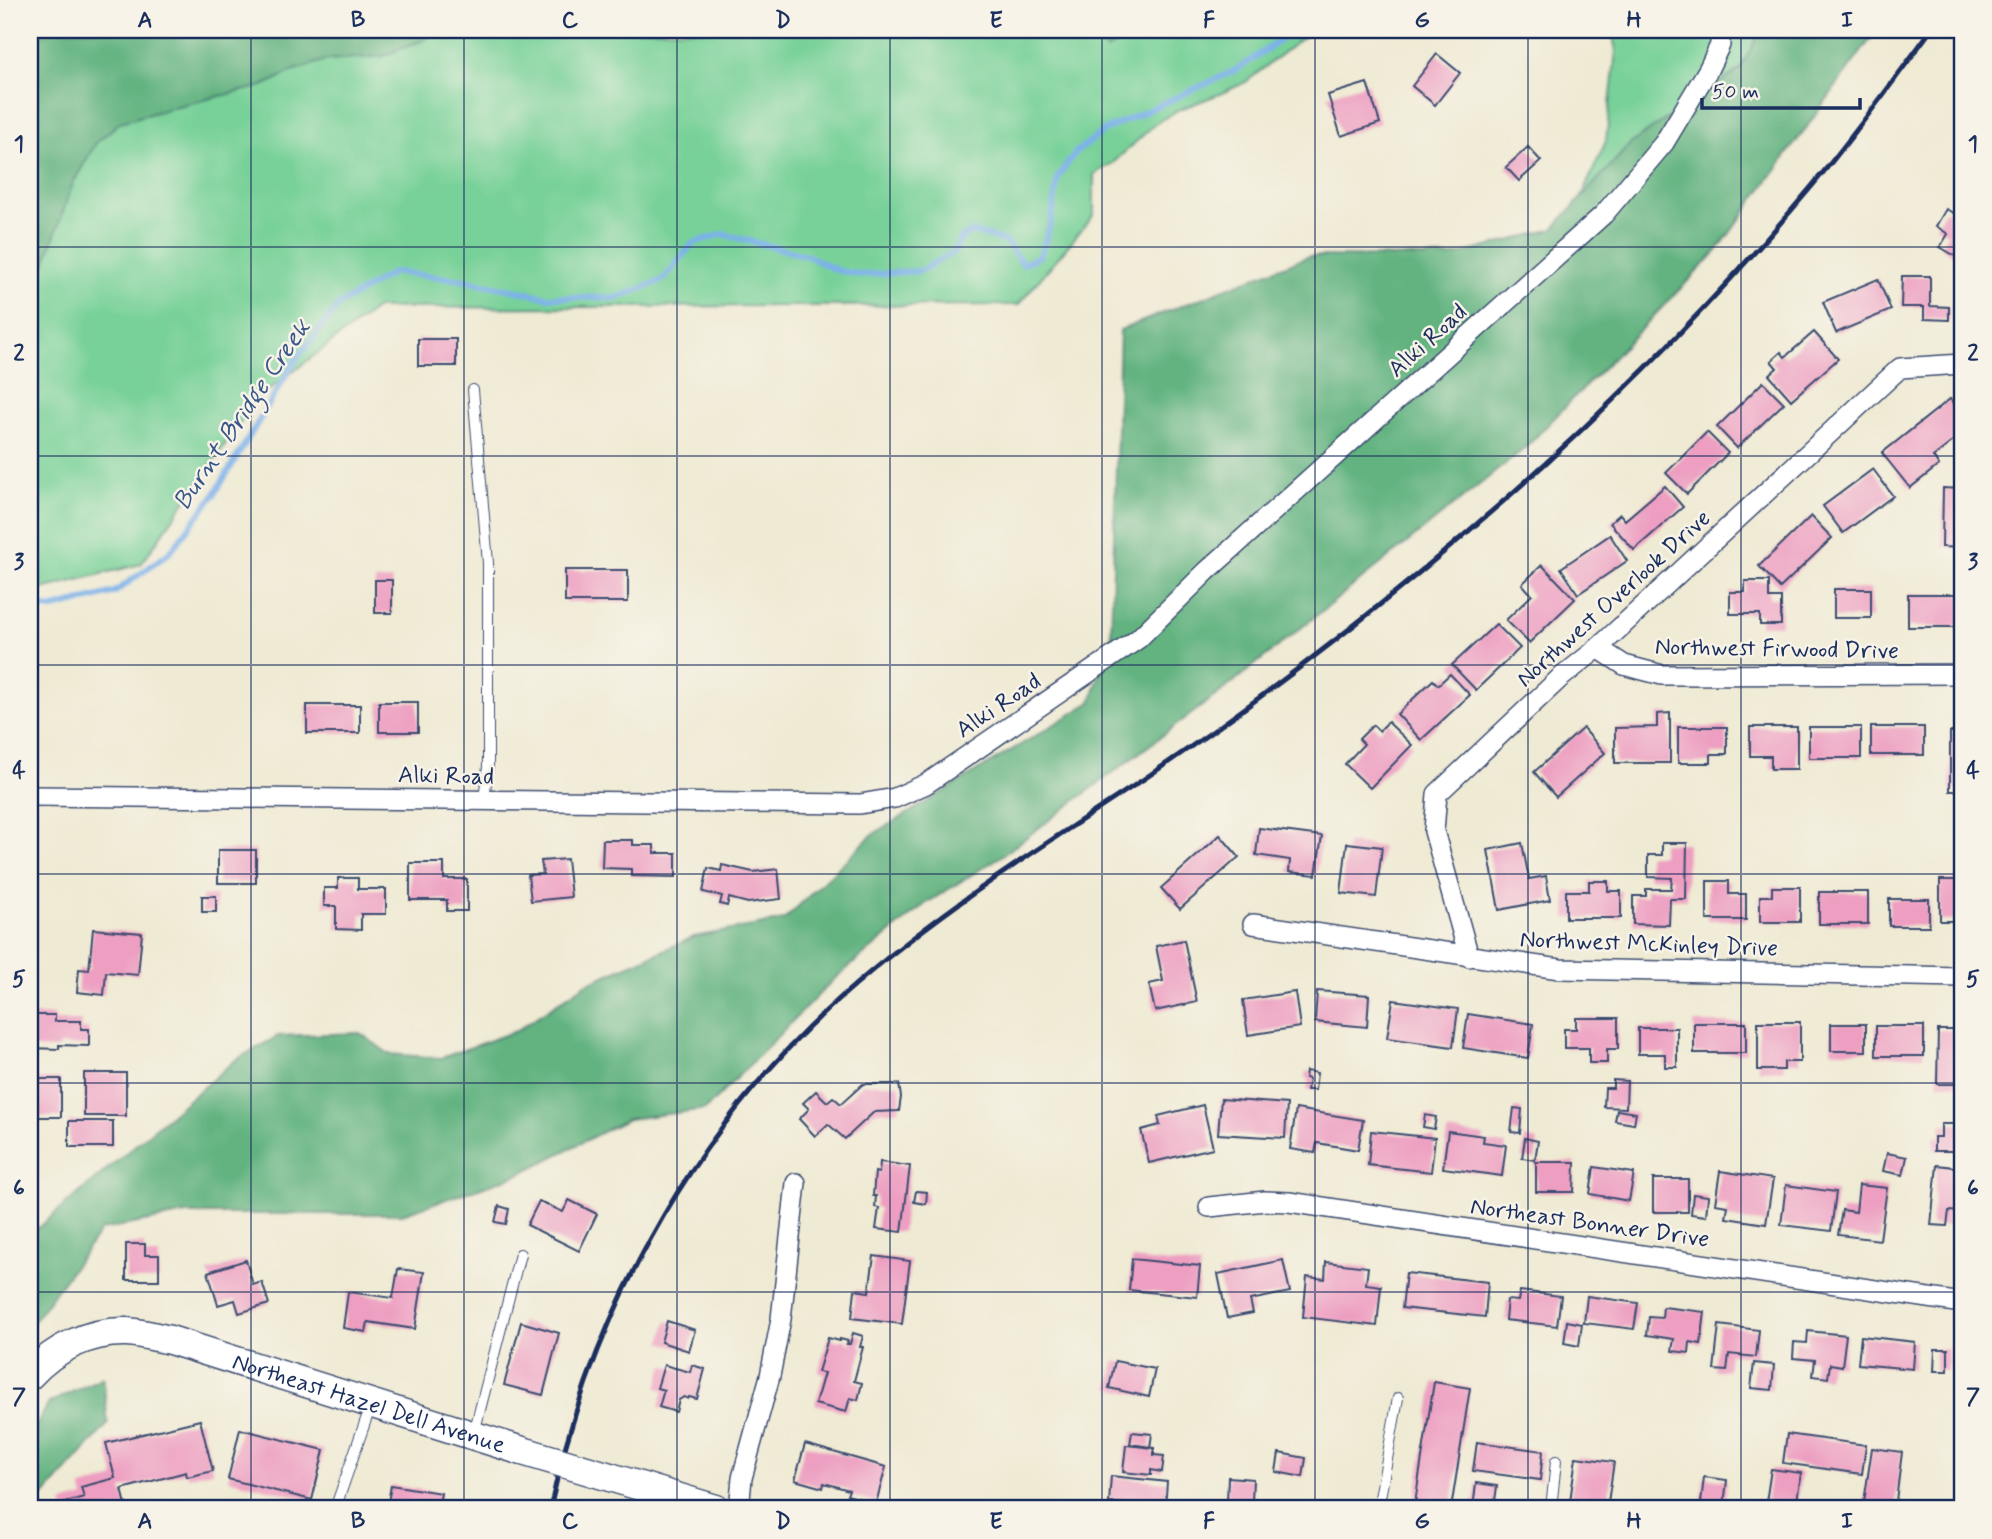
<svg xmlns="http://www.w3.org/2000/svg" width="1992" height="1539" font-family="Mynerve,sans-serif">
	<style>
		.green { fill: #78d198; stroke: #4a807b; stroke-width: 2 }
		.forest { fill: #62b380; stroke: #3e716f; stroke-width: 2 }
		.lines { fill: none; stroke-linecap: round; stroke-linejoin: round }
		.stream { stroke: #7bb1e9; stroke-width: 6 }
		.building { fill: #ed9ec1 }
		.lane-casing { stroke: #3b4b70; stroke-width: 12 }
		.street-casing { stroke: #3b4b70; stroke-width: 22 }
		.secondary-casing { stroke: #3b4b70; stroke-width: 31 }
		.lane { stroke: #fff; stroke-width: 10 }
		.street { stroke: #fff; stroke-width: 19 }
		.secondary { stroke: #fff; stroke-width: 28 }
		.rail { stroke: #1b2f5e; stroke-width: 5 }
		.secondary-bridge-casing { stroke: #3b4b70; stroke-width: 31; stroke-linecap: butt }
		.secondary-bridge { stroke: #fff; stroke-width: 28 }
		.grid { fill: none; stroke: #1b2f5e; stroke-width: 2; stroke-opacity: 0.55 }
		.labels { text-anchor: middle; stroke-width: 5; stroke-linejoin: round; paint-order: stroke }
		.street-label { font-size: 24px; fill: #1b2f5e; stroke: #f7f3e8 }
		.water-label { font-size: 26px; font-style: italic; fill: #385688; stroke: #f7f3e8 }
		.neatline { fill: none; stroke: #1b2f5e; stroke-width: 2.5 }
		.grid-label { font-size: 23px; text-anchor: middle; font-weight: bold; fill: #1b2f5e }
	</style>
	<rect width="100%" height="100%" fill="#f7f3e8"/>
	<filter id="ink" filterUnits="userSpaceOnUse"><feTurbulence type="fractalNoise" baseFrequency=".0143" numOctaves="2"/><feDisplacementMap in="SourceGraphic" scale="14" xChannelSelector="R" yChannelSelector="G"/><feConvolveMatrix kernelMatrix="1 2 1 2 8 2 1 2 1" color-interpolation-filters="sRGB"/></filter>
	<filter id="wash" filterUnits="userSpaceOnUse"><feTurbulence type="fractalNoise" baseFrequency=".00686" numOctaves="4" result="noise"/><feDisplacementMap in="SourceGraphic" scale="28" xChannelSelector="R" yChannelSelector="G"/><feGaussianBlur stdDeviation="1.57" result="paint"/><feColorMatrix in="noise" values="0 0 0 0 0 0 0 0 0 0 0 0 0 0 0 0 0 1.4 0 .05"/><feComposite in="paint" operator="in"/></filter>
	<g filter="url(#wash)">
		<rect width="100%" height="100%" fill="#efead3"/>
		<g class="green">
			<path d="M50,30H1312L1246,82L1222,93L1178,110L1156,123L1113,163L1094,174V215L1018,305L377,308L257,399L141,564L30,592V43Z"/>
			<path d="M1612,30H1877L1582,196L1606,141L1616,51Z"/>
		</g>
		<g class="forest">
			<path d="M50,30H435L426,39L383,56L327,60L295,70L263,86L182,105L120,122L96,143L73,183L30,306V43Z"/>
			<path d="M1079,30H1138L1107,50Z"/>
			<path d="M1761,30H1877L1716,252L1525,448L1226,688L1000,857L925,904L832,981L706,1109L628,1119L517,1175L402,1214H186L101,1230L30,1326V1235L234,1061L278,1036L360,1033L389,1054L441,1058L516,1031L586,984L694,937L784,920L872,835L1091,702L1111,638L1120,330L1309,256L1450,257L1553,229L1631,143L1740,69Z"/>
			<path d="M103,1377L108,1424L32,1509H30V1437L49,1403Z"/>
		</g>
		<g class="lines">
			<path class="stream" d="M30,603L50,609L115,592L169,553L214,495L295,361L339,305L394,272L464,280L547,297L617,298L663,280L693,243L723,234L808,256L836,270L862,275L920,271L954,252L962,237L973,232L1005,241L1023,264L1040,256L1051,222L1058,177L1075,153L1105,130L1236,70L1295,30"/>
		</g>
		<g id="blocks">
			<g class="building">
				<path d="M1437,54L1460,73L1435,105L1412,86Z"/>
				<path d="M1367,83L1380,123L1341,136L1328,95Z"/>
				<path d="M1528,147L1541,161L1519,181L1506,167Z"/>
				<path d="M1962,202V260L1940,247L1948,234L1936,226L1946,209L1955,214Z"/>
				<path d="M1902,276H1930V306L1949,307V320L1924,319V307H1901Z"/>
				<path d="M1878,279L1891,310L1836,333L1823,302Z"/>
				<path d="M1814,332L1838,359L1791,400L1769,375L1777,368L1771,361L1781,352L1785,357Z"/>
				<rect x="418" y="339" width="38" height="27"/>
				<path d="M1763,382L1784,403L1737,448L1717,427Z"/>
				<path d="M1962,397V434L1933,457L1939,465L1910,488L1882,453L1950,399L1954,404Z"/>
				<path d="M1707,432L1728,453L1687,494L1666,473Z"/>
				<path d="M1873,469L1893,496L1843,533L1823,506Z"/>
				<path d="M1665,486L1683,507L1634,550L1610,523L1620,514L1625,520Z"/>
				<path d="M1943,488L1962,489V548L1942,547Z"/>
				<path d="M1811,516L1832,538L1780,588L1759,566Z"/>
				<path d="M1610,535L1627,561L1578,594L1561,568Z"/>
				<path d="M1542,565L1575,599L1529,643L1506,620L1532,595L1522,584Z"/>
				<rect x="565" y="570" width="63" height="32"/>
				<rect x="375" y="580" width="17" height="33"/>
				<path d="M1745,581H1769V598H1781V625H1760V614H1730V592H1745Z"/>
				<rect x="1834" y="589" width="37" height="29"/>
				<rect x="1908" y="594" width="54" height="33"/>
				<path d="M1496,624L1520,648L1476,690L1452,665Z"/>
				<path d="M1450,674L1470,695L1421,740L1397,714L1433,680L1438,685Z"/>
				<rect x="379" y="702" width="39" height="30"/>
				<rect x="307" y="705" width="53" height="28"/>
				<path d="M1670,713V763H1615V728L1657,727V714Z"/>
				<path d="M1388,722L1412,745L1370,788L1345,764L1364,744L1359,739L1373,725L1379,731Z"/>
				<path d="M1678,727H1727V754H1711V763H1678Z"/>
				<path d="M1750,727H1797V769H1771V756H1750Z"/>
				<rect x="1809" y="727" width="52" height="31"/>
				<rect x="1871" y="727" width="53" height="28"/>
				<path d="M1583,728L1605,753L1556,797L1534,772Z"/>
				<rect x="1950" y="732" width="12" height="59"/>
				<path d="M1259,828L1322,836L1316,875L1289,872L1290,860L1256,855Z"/>
				<path d="M1220,835L1239,857L1180,909L1161,888Z"/>
				<path d="M603,840H633V845H654V853H676V877L631,876V869L602,868Z"/>
				<path d="M1347,843L1382,847L1376,897L1341,893Z"/>
				<path d="M1522,843L1529,879L1546,876L1550,900L1499,910L1488,850Z"/>
				<path d="M1662,843H1687L1686,899H1670L1669,925L1633,924V896H1646V889H1671L1672,878L1648,877V855H1662Z"/>
				<rect x="218" y="850" width="38" height="33"/>
				<path d="M567,859L571,897L531,901L528,875L543,874L541,861Z"/>
				<path d="M410,863H444V879H467V911H447V900H410Z"/>
				<path d="M722,865L753,872L778,869L781,899L748,903L729,898L727,906L720,904L722,896L703,892L708,868L721,871Z"/>
				<path d="M338,878H358V889H386V914H361V930L336,929V906H324V888H338Z"/>
				<rect x="1940" y="880" width="22" height="41"/>
				<path d="M1589,881H1608V891H1621V918H1566V891H1589Z"/>
				<path d="M1707,881H1729V894H1746V920H1707Z"/>
				<path d="M1772,887H1800V922H1760V896H1772Z"/>
				<rect x="1819" y="892" width="49" height="32"/>
				<rect x="202" y="896" width="14" height="16"/>
				<rect x="1889" y="899" width="40" height="27"/>
				<path d="M93,929L142,933L138,975L106,972L104,995L77,992L79,969L89,970Z"/>
				<path d="M1184,940L1197,1002L1155,1011L1149,984L1163,981L1156,946Z"/>
				<path d="M1317,991L1369,995L1367,1027L1315,1022Z"/>
				<path d="M1295,992L1300,1027L1248,1035L1243,1000Z"/>
				<path d="M1393,1000L1458,1009L1453,1047L1387,1038Z"/>
				<path d="M1468,1014L1533,1024L1528,1058L1463,1048Z"/>
				<path d="M30,1015H55V1021H81V1029H89V1046L59,1045V1049L30,1048Z"/>
				<path d="M1576,1018H1618V1049H1607V1063H1589V1048H1564V1029H1576Z"/>
				<path d="M1758,1022H1800V1062H1784V1070H1758Z"/>
				<rect x="1694" y="1023" width="52" height="30"/>
				<rect x="1831" y="1024" width="35" height="27"/>
				<rect x="1876" y="1026" width="48" height="30"/>
				<path d="M1638,1028H1677V1067H1665V1054H1638Z"/>
				<path d="M1938,1030H1962V1084H1937Z"/>
				<path d="M1306,1071L1317,1073L1315,1090H1307L1309,1079L1305,1078Z"/>
				<rect x="84" y="1073" width="42" height="43"/>
				<rect x="30" y="1079" width="31" height="38"/>
				<path d="M1613,1080L1627,1081L1626,1108L1604,1107L1605,1088H1613Z"/>
				<path d="M863,1084H899L901,1097L899,1111L874,1112L845,1139L828,1124L815,1136L799,1119L809,1109L803,1103L816,1091L827,1102L833,1097L841,1104Z"/>
				<path d="M1221,1099L1287,1104L1285,1138L1218,1134Z"/>
				<path d="M1203,1105L1213,1148L1149,1163L1141,1130L1160,1125L1158,1116Z"/>
				<path d="M1514,1108L1522,1109L1520,1133L1511,1132Z"/>
				<path d="M1296,1109L1363,1120L1358,1150L1317,1143L1315,1153L1290,1149Z"/>
				<path d="M1617,1110L1636,1113L1634,1124L1615,1121Z"/>
				<path d="M1425,1115L1436,1117L1434,1129L1423,1127Z"/>
				<rect x="69" y="1121" width="44" height="26"/>
				<path d="M1941,1124H1962V1151H1934V1137H1941Z"/>
				<path d="M1371,1131L1435,1138L1431,1172L1368,1165Z"/>
				<path d="M1448,1131L1484,1136L1483,1142L1506,1145L1502,1176L1443,1168Z"/>
				<path d="M1525,1138L1538,1141L1535,1160L1522,1158Z"/>
				<path d="M1887,1153L1907,1157L1903,1175L1883,1171Z"/>
				<path d="M880,1162L910,1166L902,1232L876,1229L879,1208L875,1207L876,1196H873L875,1172L879,1173Z"/>
				<path d="M1536,1162H1575L1574,1192H1536Z"/>
				<path d="M1937,1165L1962,1168V1212L1949,1211L1947,1226L1931,1225Z"/>
				<path d="M1594,1167L1634,1173L1629,1201L1590,1194Z"/>
				<path d="M1720,1171L1773,1179L1766,1224L1726,1218L1728,1206L1715,1204Z"/>
				<rect x="1653" y="1179" width="35" height="33"/>
				<path d="M1786,1185L1836,1192L1831,1231L1781,1225Z"/>
				<path d="M1859,1185L1887,1188L1880,1240L1838,1235L1842,1210L1856,1212Z"/>
				<path d="M916,1191L927,1192L926,1204L914,1202Z"/>
				<path d="M1693,1194L1708,1196L1706,1216L1691,1214Z"/>
				<path d="M569,1200L597,1214L579,1251L527,1225L539,1201L563,1212Z"/>
				<path d="M499,1206L509,1209L506,1224L495,1222Z"/>
				<path d="M126,1244H145V1255H159V1280H126Z"/>
				<path d="M874,1256L910,1261L902,1324L852,1318L855,1290L869,1292Z"/>
				<path d="M1132,1259L1200,1266L1197,1297L1129,1290Z"/>
				<path d="M246,1260L253,1285L262,1282L269,1304L239,1313L235,1300L218,1305L208,1272Z"/>
				<path d="M1283,1260L1290,1292L1250,1300L1253,1313L1227,1318L1218,1274Z"/>
				<path d="M1326,1262L1368,1267L1366,1284L1381,1286L1377,1326L1303,1317L1307,1277L1325,1279Z"/>
				<path d="M398,1269L424,1272L415,1329L368,1322L366,1332L343,1328L348,1292L393,1298Z"/>
				<path d="M1406,1273L1488,1282L1485,1317L1402,1308Z"/>
				<path d="M1520,1291L1561,1296L1557,1326L1505,1320L1507,1300L1518,1301Z"/>
				<path d="M1587,1296L1638,1303L1634,1329L1584,1323Z"/>
				<path d="M1663,1307L1705,1312L1701,1344L1690,1342L1689,1353L1672,1351L1674,1339L1647,1335L1649,1317L1662,1318Z"/>
				<path d="M667,1321L695,1330L689,1351L661,1342Z"/>
				<path d="M1567,1321L1582,1324L1579,1346L1564,1343Z"/>
				<path d="M521,1322L559,1333L543,1395L504,1385Z"/>
				<path d="M1719,1325L1759,1330L1756,1357L1729,1354L1727,1371L1714,1370Z"/>
				<path d="M1808,1331L1846,1335L1842,1366L1830,1364L1828,1378L1813,1376L1815,1360L1793,1358L1794,1342L1807,1343Z"/>
				<path d="M853,1333L863,1336L860,1347H863L854,1381L862,1383L858,1400L850,1398L846,1412L815,1404L824,1373L818,1372L828,1338L840,1341V1339L848,1341L847,1344H850Z"/>
				<path d="M1861,1336L1915,1342L1913,1369L1858,1364Z"/>
				<path d="M1935,1349H1948V1371H1934Z"/>
				<path d="M1115,1361L1155,1369L1149,1397L1109,1388Z"/>
				<path d="M1754,1363L1774,1365L1772,1390L1751,1388Z"/>
				<path d="M664,1365L690,1372L692,1365L705,1369L697,1399L689,1397L688,1399L684,1397L679,1400L676,1412L659,1407L664,1390L657,1388Z"/>
				<path d="M1434,1382L1470,1388L1451,1509H1414Z"/>
				<path d="M200,1420L213,1471L187,1477L186,1472L122,1489L127,1509H64L62,1503L84,1497L81,1487L115,1478L106,1443Z"/>
				<path d="M240,1429L324,1450L312,1500L228,1479Z"/>
				<path d="M1132,1432L1152,1434L1150,1447L1130,1444Z"/>
				<path d="M1787,1434L1866,1445L1862,1474L1783,1463Z"/>
				<rect x="1956" y="1438" width="6" height="24"/>
				<path d="M1477,1442L1543,1451L1540,1480L1473,1471Z"/>
				<path d="M805,1444L886,1467L876,1503L847,1495L849,1490L824,1483L823,1488L795,1480Z"/>
				<path d="M1126,1445L1154,1448V1455L1164,1456L1162,1472L1151,1470V1475L1123,1472Z"/>
				<path d="M1872,1448L1902,1452L1895,1509H1863Z"/>
				<path d="M1279,1453L1306,1458L1303,1477L1276,1472Z"/>
				<path d="M1576,1457L1614,1462L1607,1509H1569Z"/>
				<path d="M1771,1469L1801,1473L1796,1509H1765Z"/>
				<path d="M1111,1476L1167,1482L1165,1509H1125L1126,1504L1109,1503Z"/>
				<path d="M1228,1477L1253,1479L1252,1502L1227,1501Z"/>
				<path d="M1704,1477L1727,1480L1724,1505L1701,1503Z"/>
				<path d="M1476,1483L1497,1486L1494,1509H1473Z"/>
				<path d="M391,1485L441,1493L438,1509H387Z"/>
				<path d="M1204,1502L1231,1506L1230,1509H1203Z"/>
			</g>
		</g>
	</g>
	<g filter="url(#ink)">
		<use href="#blocks" fill-opacity="0" stroke="#3b4b70" stroke-width="2"/>
		<g class="lines">
			<g class="lane-casing">
				<g id="lane">
					<path d="M473,390L488,563V767L484,800"/>
					<path d="M474,1433L520,1254"/>
					<path d="M335,1509L371,1405"/>
					<path d="M1378,1509L1398,1398"/>
					<path d="M1551,1509L1556,1461"/>
				</g>
			</g>
			<g class="street-casing">
				<g id="street">
					<path d="M1598,648L1624,665L1662,675L1962,674"/>
					<path d="M30,796L860,804L895,798L926,784L1138,639L1207,571L1604,214L1664,143L1708,70L1720,45V30"/>
					<path d="M1253,924L1560,969L1962,977"/>
					<path d="M1469,957L1434,831L1437,794L1559,679L1598,648L1900,368L1962,364"/>
					<path d="M1209,1207L1265,1201L1289,1202L1962,1303"/>
					<path d="M739,1509L742,1478L770,1376L781,1319L796,1183"/>
				</g>
			</g>
			<g class="secondary-casing">
				<g id="secondary">
					<path id="s1" d="M30,1375C55,1348 89,1331 127,1332C141,1333 156,1337 170,1340L519,1450"/>
					<path d="M610,1477L716,1509"/>
				</g>
			</g>
			<use href="#lane" class="lane"/>
			<use href="#street" class="street"/>
			<use href="#secondary" class="secondary"/>
			<path class="rail" d="M550,1509C591,1319 686,1142 828,1009C922,922 1032,853 1138,783C1230,721 1319,655 1404,585C1552,465 1690,332 1812,186C1854,136 1892,83 1931,30"/>
			<g class="secondary-bridge-casing">
				<path id="secondary-bridge" d="M519,1450L610,1477"/>
			</g>
			<use href="#secondary-bridge" class="secondary-bridge"/>
		</g>
	</g>
	<path class="grid" d="M251,30V1509M464,30V1509M677,30V1509M890,30V1509M1102,30V1509M1315,30V1509M1528,30V1509M1741,30V1509M30,247H1962M30,456H1962M30,665H1962M30,874H1962M30,1083H1962M30,1292H1962"/>
	<g class="labels">
		<g class="street-label">
			<text transform="translate(1427 340) rotate(-42)" y="8">Alki Road</text>
			<text transform="translate(1613 598) rotate(-42)" y="8">Northwest Overlook Drive</text>
			<text transform="translate(1777 648) rotate(1)" y="8">Northwest Firwood Drive</text>
			<text transform="translate(998 705) rotate(-34)" y="8">Alki Road</text>
			<text transform="translate(446 775) rotate(1)" y="8">Alki Road</text>
			<text transform="translate(1649 943) rotate(2)" y="8">Northwest McKinley Drive</text>
			<text transform="translate(1590 1222) rotate(8)" y="8">Northeast Bonner Drive</text>
			<text dy="8" stroke="none"><textPath href="#s1" startOffset="362">Northeast Hazel Dell Avenue</textPath></text>
		</g>
		<g class="water-label">
			<text transform="translate(241 414) rotate(-56)" y="9">Burnt Bridge Creek</text>
		</g>
	</g>
	<rect width="1992" height="1539" fill="none" stroke="#f7f3e8" stroke-width="77"/>
	<path d="M1702 98v10h158v-10" fill="none" stroke="#1b2f5e" stroke-width="3.5"/>
	<text x="1712" y="98" font-size="21" fill="#1b2f5e" stroke="#f7f3e8" stroke-width="5" paint-order="stroke">50 m</text>
	<rect x="38" y="38" width="1916" height="1462" class="neatline"/>
	<g class="grid-label">
		<text x="145" y="27">A</text>
		<text x="358" y="27">B</text>
		<text x="570" y="27">C</text>
		<text x="783" y="27">D</text>
		<text x="996" y="27">E</text>
		<text x="1209" y="27">F</text>
		<text x="1422" y="27">G</text>
		<text x="1634" y="27">H</text>
		<text x="1847" y="27">I</text>
		<text x="19" y="151">1</text>
		<text x="1973" y="151">1</text>
		<text x="19" y="360">2</text>
		<text x="1973" y="360">2</text>
		<text x="19" y="569">3</text>
		<text x="1973" y="569">3</text>
		<text x="19" y="777">4</text>
		<text x="1973" y="777">4</text>
		<text x="19" y="986">5</text>
		<text x="1973" y="986">5</text>
		<text x="19" y="1195">6</text>
		<text x="1973" y="1195">6</text>
		<text x="19" y="1404">7</text>
		<text x="1973" y="1404">7</text>
		<text x="145" y="1528">A</text>
		<text x="358" y="1528">B</text>
		<text x="570" y="1528">C</text>
		<text x="783" y="1528">D</text>
		<text x="996" y="1528">E</text>
		<text x="1209" y="1528">F</text>
		<text x="1422" y="1528">G</text>
		<text x="1634" y="1528">H</text>
		<text x="1847" y="1528">I</text>
	</g>
</svg>
